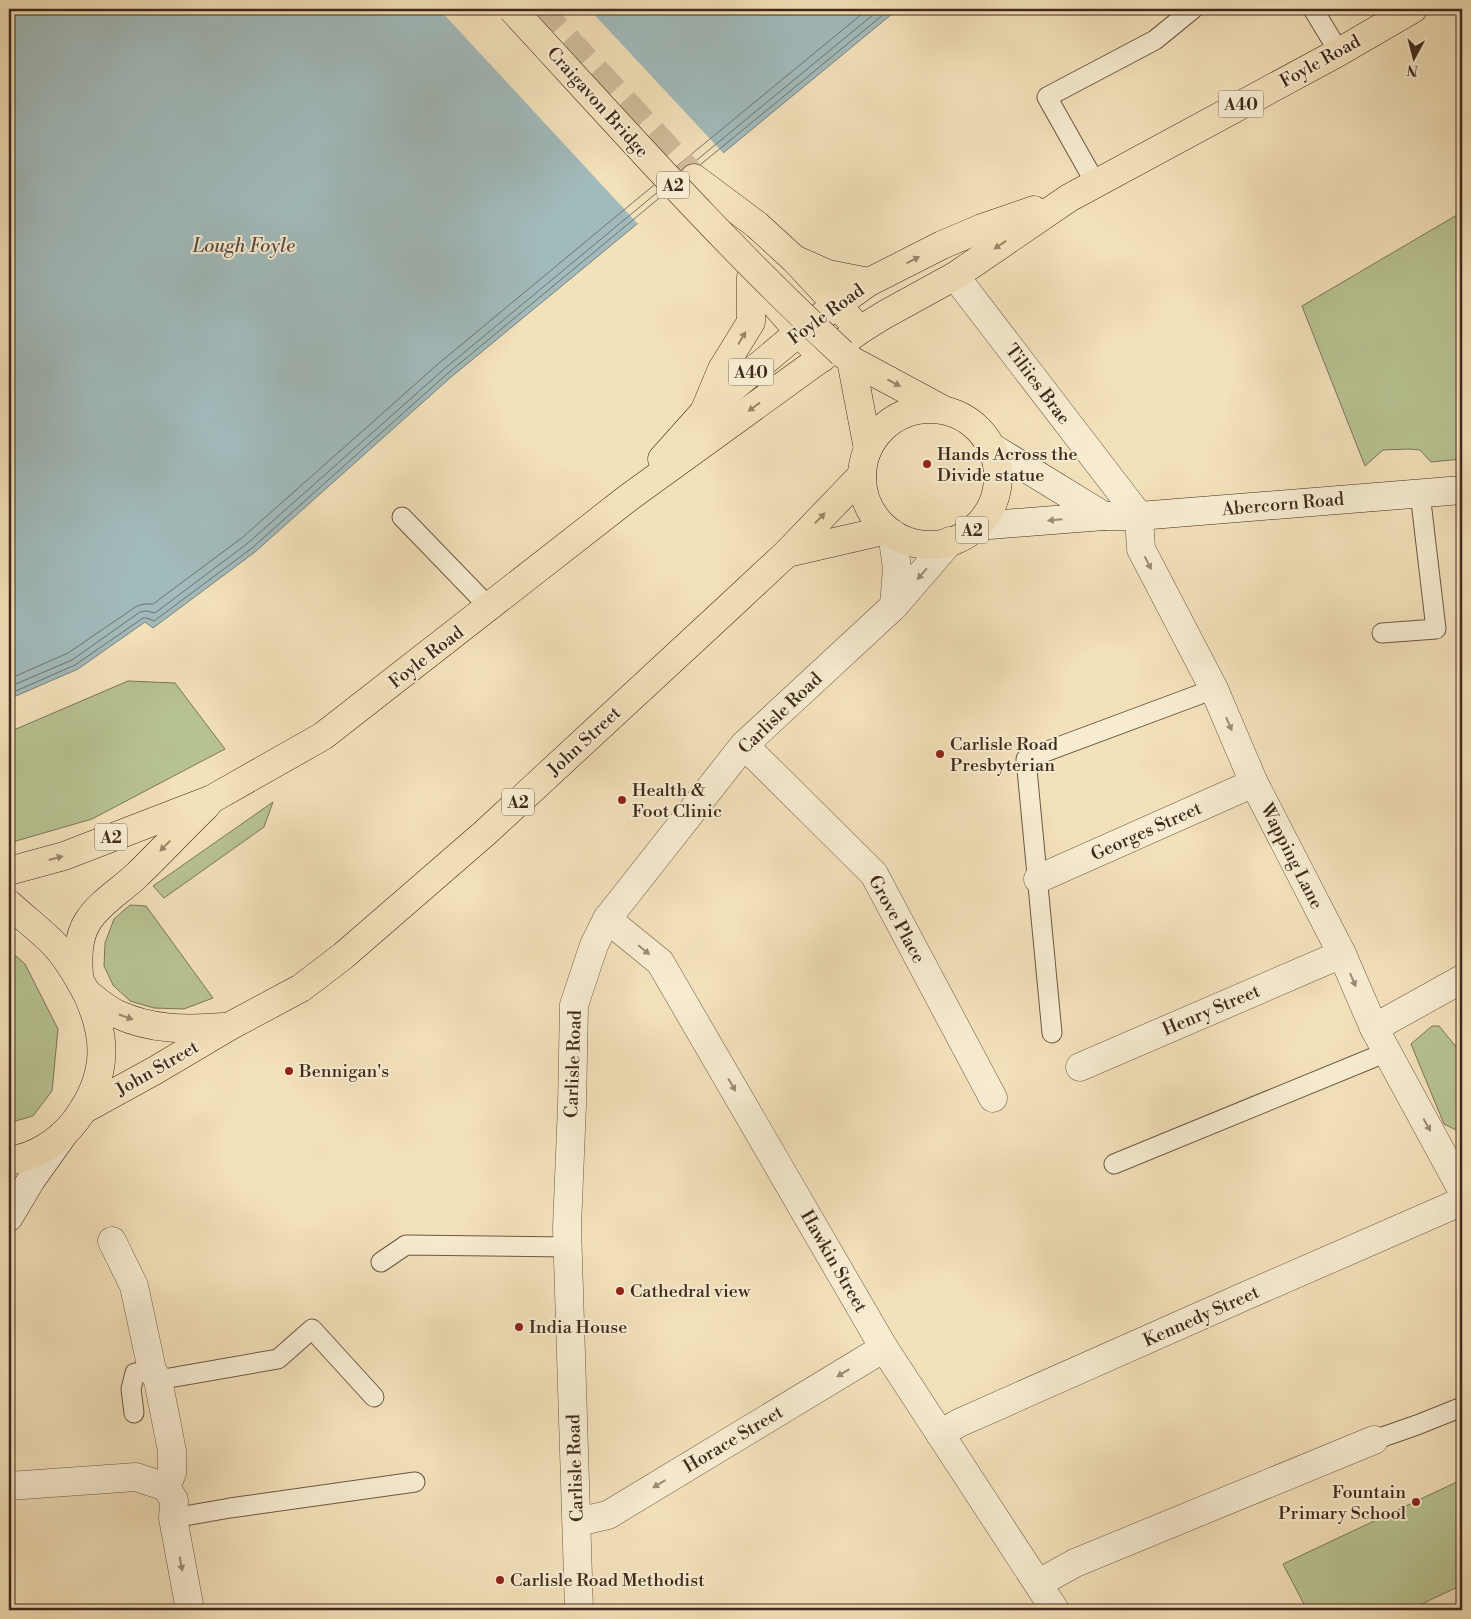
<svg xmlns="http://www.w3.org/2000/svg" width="1471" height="1619" font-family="'Libre Bodoni',serif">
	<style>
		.green { fill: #b8c392; stroke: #7c7656 }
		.water { fill: #a1babb; stroke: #7a807b }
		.pier { fill: #f3e1ba }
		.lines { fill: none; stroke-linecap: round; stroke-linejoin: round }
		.shore { stroke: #70726b; stroke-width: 1 }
		.trunk-tunnel { stroke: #cfbc9a; stroke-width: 28; stroke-dasharray: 28 14; stroke-linecap: butt }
		.service-casing { stroke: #6d5743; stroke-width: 21 }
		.pedestrian-casing { stroke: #6d5743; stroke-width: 29 }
		.minor-casing { stroke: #6d5743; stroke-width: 29 }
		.tertiary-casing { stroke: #6d5743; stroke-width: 29 }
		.secondary-casing { stroke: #40291b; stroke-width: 29 }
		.primary-casing { stroke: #40291b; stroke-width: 29 }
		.trunk-casing { stroke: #40291b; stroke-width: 29 }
		.service { stroke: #f7ecd2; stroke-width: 19 }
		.pedestrian { stroke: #f7ecd2; stroke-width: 28 }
		.minor { stroke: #f7ecd2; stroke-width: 28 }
		.tertiary { stroke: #f7ecd2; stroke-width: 28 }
		.secondary { stroke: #f7ecd2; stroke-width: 28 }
		.primary { stroke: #f3e1ba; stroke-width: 28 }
		.trunk { stroke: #f3e1ba; stroke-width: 28 }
		.trunk-bridge-casing { stroke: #40291b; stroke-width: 29; stroke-linecap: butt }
		.trunk-bridge { stroke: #f3e1ba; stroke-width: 28 }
		.oneway { fill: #9a856a }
		.oneway2 { fill: #9c8a76 }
		.poi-dot { fill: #8f2418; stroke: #f7ecd2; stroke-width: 2 }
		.labels { text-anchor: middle; stroke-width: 4; stroke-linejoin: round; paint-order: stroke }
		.shield { fill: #f7ecd2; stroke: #776452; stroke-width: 1 }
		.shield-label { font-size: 16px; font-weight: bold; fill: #40291b }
		.street-label { font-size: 18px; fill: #40291b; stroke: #f7ecd2 }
		.poi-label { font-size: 18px; fill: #40291b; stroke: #f7ecd2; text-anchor: start }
		.water-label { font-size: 19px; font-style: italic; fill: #584d43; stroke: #f7ecd2 }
	</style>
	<rect width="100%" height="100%" fill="#f3e1ba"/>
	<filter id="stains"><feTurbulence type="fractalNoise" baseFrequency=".004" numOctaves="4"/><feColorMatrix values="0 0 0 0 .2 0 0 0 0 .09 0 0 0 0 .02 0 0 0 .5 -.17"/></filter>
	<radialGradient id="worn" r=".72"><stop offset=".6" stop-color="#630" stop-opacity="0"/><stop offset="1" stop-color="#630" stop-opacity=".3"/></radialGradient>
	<g class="green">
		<path d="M1462,212V459L1431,462L1420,450L1409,449L1383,450L1365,466L1302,306Z"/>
		<path d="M128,681L175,683L225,749L92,819L9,843V732Z"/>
		<path d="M273,802L264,827L164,898L153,886Z"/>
		<path d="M130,905L146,906L213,998L184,1009L154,1008L130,1001L113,985L104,966L105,943L114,919Z"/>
		<path d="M9,950L25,964L58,1029L52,1091L33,1116L12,1122H9Z"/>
		<path d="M1432,1026H1439L1462,1054V1133L1444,1124L1411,1044Z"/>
		<path d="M1461,1480L1462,1483V1585L1409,1610H1307L1283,1564Z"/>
	</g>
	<path class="water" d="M9,9H898L450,378L255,552L153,628L145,622L78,669L9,699Z"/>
	<path class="pier" d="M439,9H589L725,155L639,225Z"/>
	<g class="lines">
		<g class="shore">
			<path d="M692,164L880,9"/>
			<path d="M700,165L890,9"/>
			<path d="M677,166L868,9"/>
			<path d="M9,679L68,653L137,606L144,604H153L243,537L438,364L654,185"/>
			<path d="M9,687L72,660L140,612L146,611L155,613L248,543L443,370L659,191"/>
			<path d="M9,694L75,665L143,618H147L154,621L252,548L447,374L663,195"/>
		</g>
		<path class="trunk-tunnel" d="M538,9L694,178"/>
		<g class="service-casing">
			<g id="service">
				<path d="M1313,9L1339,52"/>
				<path d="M1096,184L1047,97L1155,40L1193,9"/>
				<path d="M402,517L489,607"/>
				<path d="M1382,633L1436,629L1420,493"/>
				<path d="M1052,1033L1026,759L1214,689"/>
				<path d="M1114,1164L1387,1052"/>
				<path d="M381,1262L406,1245L568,1247"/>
				<path d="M158,1380L278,1359L312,1329L374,1397"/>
				<path d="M134,1413L131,1389L135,1373L152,1370"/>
				<path d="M1374,1440L1417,1425L1462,1407"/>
				<path d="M173,1518L230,1508L415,1482"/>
			</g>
		</g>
		<g class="pedestrian-casing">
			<path id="pedestrian" d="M955,276L1139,516"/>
		</g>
		<g class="minor-casing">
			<g id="minor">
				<path d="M1139,516L1141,549L1214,689L1254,783L1342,954L1374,1028L1462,1190"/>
				<path d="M744,745L874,874L993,1098"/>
				<path d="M1038,879L1254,783"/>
				<path d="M607,919L660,962L884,1348L1055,1610"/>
				<path d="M1374,1028L1462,979"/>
				<path d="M1080,1067L1342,954"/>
				<path d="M112,1241L134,1286L152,1370L158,1380L172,1451V1473L166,1487"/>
				<path d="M940,1434L959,1423L1243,1297L1456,1204L1462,1200"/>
				<path d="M9,1486L136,1477L166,1487"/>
				<path d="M166,1487L174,1500L173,1518L190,1610"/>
				<path d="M577,1522L608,1515L884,1348"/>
				<path d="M1039,1583L1075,1563L1374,1440"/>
			</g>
		</g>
		<g class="tertiary-casing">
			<g id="tertiary">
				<path d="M892,533L897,568L894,606"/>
				<path d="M579,1610L567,1227L572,1105L574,1005L594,945L607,919L744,745L894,606L950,541"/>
			</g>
		</g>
		<g class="secondary-casing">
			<g id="secondary">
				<path d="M993,448L1104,516"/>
				<path d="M977,526L1104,516H1139L1462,490"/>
				<path d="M9,1217L31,1180L63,1135"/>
			</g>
		</g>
		<g class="primary-casing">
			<g id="primary">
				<path d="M794,259L828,274L869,282"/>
				<path d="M860,330L884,315L955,276L1069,198L1339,52L1413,9"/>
				<path d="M704,412L798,333L869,282L942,245L982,228L1034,210"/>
			</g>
		</g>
		<g class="trunk-casing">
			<g id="trunk">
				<path d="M765,293L822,358"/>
				<path d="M842,353L851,360L942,409"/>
				<path d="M851,360L868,449"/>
				<circle cx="930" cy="477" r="68"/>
				<path d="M662,459L704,412L722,369L751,322V277"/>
				<path d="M787,553L887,530"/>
				<path d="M9,871L64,856L212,799L323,736L628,498L860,330L794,259L757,225L694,178"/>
				<path d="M9,904C23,917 39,929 52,942C66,956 77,975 86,992C109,1039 107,1078 76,1120C61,1140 34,1159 9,1160"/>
				<path d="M79,977C78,959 77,938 88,921C100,902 122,890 138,874C161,852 183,828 206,806"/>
				<path d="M86,992C96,1000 106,1009 117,1014C151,1030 188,1030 223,1027"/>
				<path d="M83,1110L154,1071L230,1026L301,988L343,956L486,832L728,608L787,553L862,475"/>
			</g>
		</g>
		<use href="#service" class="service"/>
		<use href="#pedestrian" class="pedestrian"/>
		<use href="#minor" class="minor"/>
		<use href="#tertiary" class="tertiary"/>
		<use href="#secondary" class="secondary"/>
		<use href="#primary" class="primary"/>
		<use href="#trunk" class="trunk"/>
		<g class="trunk-bridge-casing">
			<path id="trunk-bridge" d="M512,9C620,126 725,245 842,353"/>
		</g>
		<use href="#trunk-bridge" class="trunk-bridge"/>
	</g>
	<defs><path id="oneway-solid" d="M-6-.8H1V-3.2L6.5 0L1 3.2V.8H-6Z" transform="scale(1.25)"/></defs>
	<g class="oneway">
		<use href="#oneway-solid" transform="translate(1000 245) rotate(146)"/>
		<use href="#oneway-solid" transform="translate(913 260) rotate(-27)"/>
		<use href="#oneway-solid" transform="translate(742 338) rotate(-59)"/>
		<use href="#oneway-solid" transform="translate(894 383) rotate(28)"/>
		<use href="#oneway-solid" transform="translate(754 407) rotate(144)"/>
		<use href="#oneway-solid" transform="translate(820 518) rotate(-46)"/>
		<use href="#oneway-solid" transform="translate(165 846) rotate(134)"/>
		<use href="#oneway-solid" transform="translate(56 858) rotate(-15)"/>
		<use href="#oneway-solid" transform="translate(126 1017) rotate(19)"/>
	</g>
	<g class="oneway2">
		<use href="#oneway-solid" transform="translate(1055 520) rotate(175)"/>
		<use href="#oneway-solid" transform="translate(1148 563) rotate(63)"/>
		<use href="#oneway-solid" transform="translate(922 574) rotate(131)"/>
		<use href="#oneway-solid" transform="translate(1229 724) rotate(67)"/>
		<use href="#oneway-solid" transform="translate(644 950) rotate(39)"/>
		<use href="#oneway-solid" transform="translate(1353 980) rotate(67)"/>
		<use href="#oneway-solid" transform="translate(732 1085) rotate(60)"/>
		<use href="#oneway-solid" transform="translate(1427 1125) rotate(61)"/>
		<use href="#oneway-solid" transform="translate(843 1373) rotate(149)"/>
		<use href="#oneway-solid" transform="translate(659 1484) rotate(149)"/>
		<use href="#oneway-solid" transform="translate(181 1564) rotate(79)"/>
	</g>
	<g class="poi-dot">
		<circle cx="927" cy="464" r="5"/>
		<circle cx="940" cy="754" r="5"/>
		<circle cx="622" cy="800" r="5"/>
		<circle cx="289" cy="1071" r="5"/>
		<circle cx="620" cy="1291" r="5"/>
		<circle cx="519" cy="1327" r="5"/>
		<circle cx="1416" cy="1502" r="5"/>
		<circle cx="500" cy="1580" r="5"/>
	</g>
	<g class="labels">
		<g class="shield">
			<rect x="1218.5" y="90.5" width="45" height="27" rx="4"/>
			<rect x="657" y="171.5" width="32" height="27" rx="4"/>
			<rect x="728.5" y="358.5" width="45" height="27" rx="4"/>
			<rect x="956" y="516.5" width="32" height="27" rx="4"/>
			<rect x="502" y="788.5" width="32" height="27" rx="4"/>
			<rect x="95" y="823.5" width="32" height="27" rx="4"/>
		</g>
		<g class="shield-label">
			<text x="1241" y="110">A40</text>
			<text x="673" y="191">A2</text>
			<text x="751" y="378">A40</text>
			<text x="972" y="536">A2</text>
			<text x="518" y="808">A2</text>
			<text x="111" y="843">A2</text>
		</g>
		<g class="street-label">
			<text transform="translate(1320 61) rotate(-29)" y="6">Foyle Road</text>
			<text transform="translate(598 102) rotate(48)" y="6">Craigavon Bridge</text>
			<text transform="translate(826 314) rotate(-36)" y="6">Foyle Road</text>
			<text transform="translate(1038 384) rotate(53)" y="6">Tiliies Brae</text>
			<text transform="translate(1283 504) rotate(-5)" y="6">Abercorn Road</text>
			<text transform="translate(426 657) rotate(-38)" y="6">Foyle Road</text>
			<text transform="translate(780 713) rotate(-44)" y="6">Carlisle Road</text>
			<text transform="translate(584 741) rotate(-43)" y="6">John Street</text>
			<text transform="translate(1146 831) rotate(-24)" y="6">Georges Street</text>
			<text transform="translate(1292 856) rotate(63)" y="6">Wapping Lane</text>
			<text transform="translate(897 919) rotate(61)" y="6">Grove Place</text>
			<text transform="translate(1211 1010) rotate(-23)" y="6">Henry Street</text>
			<text transform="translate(573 1064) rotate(-88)" y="6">Carlisle Road</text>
			<text transform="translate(157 1068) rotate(-30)" y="6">John Street</text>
			<text transform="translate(834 1261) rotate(60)" y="6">Hawkin Street</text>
			<text transform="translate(1201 1316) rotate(-24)" y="6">Kennedy Street</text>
			<text transform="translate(733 1439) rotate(-31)" y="6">Horace Street</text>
			<text transform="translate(575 1468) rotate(-92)" y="6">Carlisle Road</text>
		</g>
		<g class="poi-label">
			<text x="937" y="460">Hands Across the<tspan x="937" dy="21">Divide statue</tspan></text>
			<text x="950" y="750">Carlisle Road<tspan x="950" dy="21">Presbyterian</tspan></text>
			<text x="632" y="796">Health &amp;<tspan x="632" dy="21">Foot Clinic</tspan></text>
			<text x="299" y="1077">Bennigan's</text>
			<text x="630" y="1297">Cathedral view</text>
			<text x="529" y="1333">India House</text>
			<text x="1406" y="1498" text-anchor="end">Fountain<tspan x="1406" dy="21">Primary School</tspan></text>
			<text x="510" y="1586">Carlisle Road Methodist</text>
		</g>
		<g class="water-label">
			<text x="244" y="252">Lough Foyle</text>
		</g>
	</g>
	<rect width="1471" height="1619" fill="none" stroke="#f3e1ba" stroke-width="30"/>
	<rect x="10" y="10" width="1451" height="1599" fill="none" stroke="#40291b" stroke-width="2.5"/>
	<rect x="15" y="15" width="1441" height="1589" fill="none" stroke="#40291b"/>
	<g transform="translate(1414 58) rotate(187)" stroke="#f7ecd2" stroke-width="4" paint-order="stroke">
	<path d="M0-4L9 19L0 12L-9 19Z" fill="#40291b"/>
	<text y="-8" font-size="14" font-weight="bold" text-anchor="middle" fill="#40291b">N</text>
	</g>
	<rect width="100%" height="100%" filter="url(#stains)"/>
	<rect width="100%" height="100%" fill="url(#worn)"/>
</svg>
